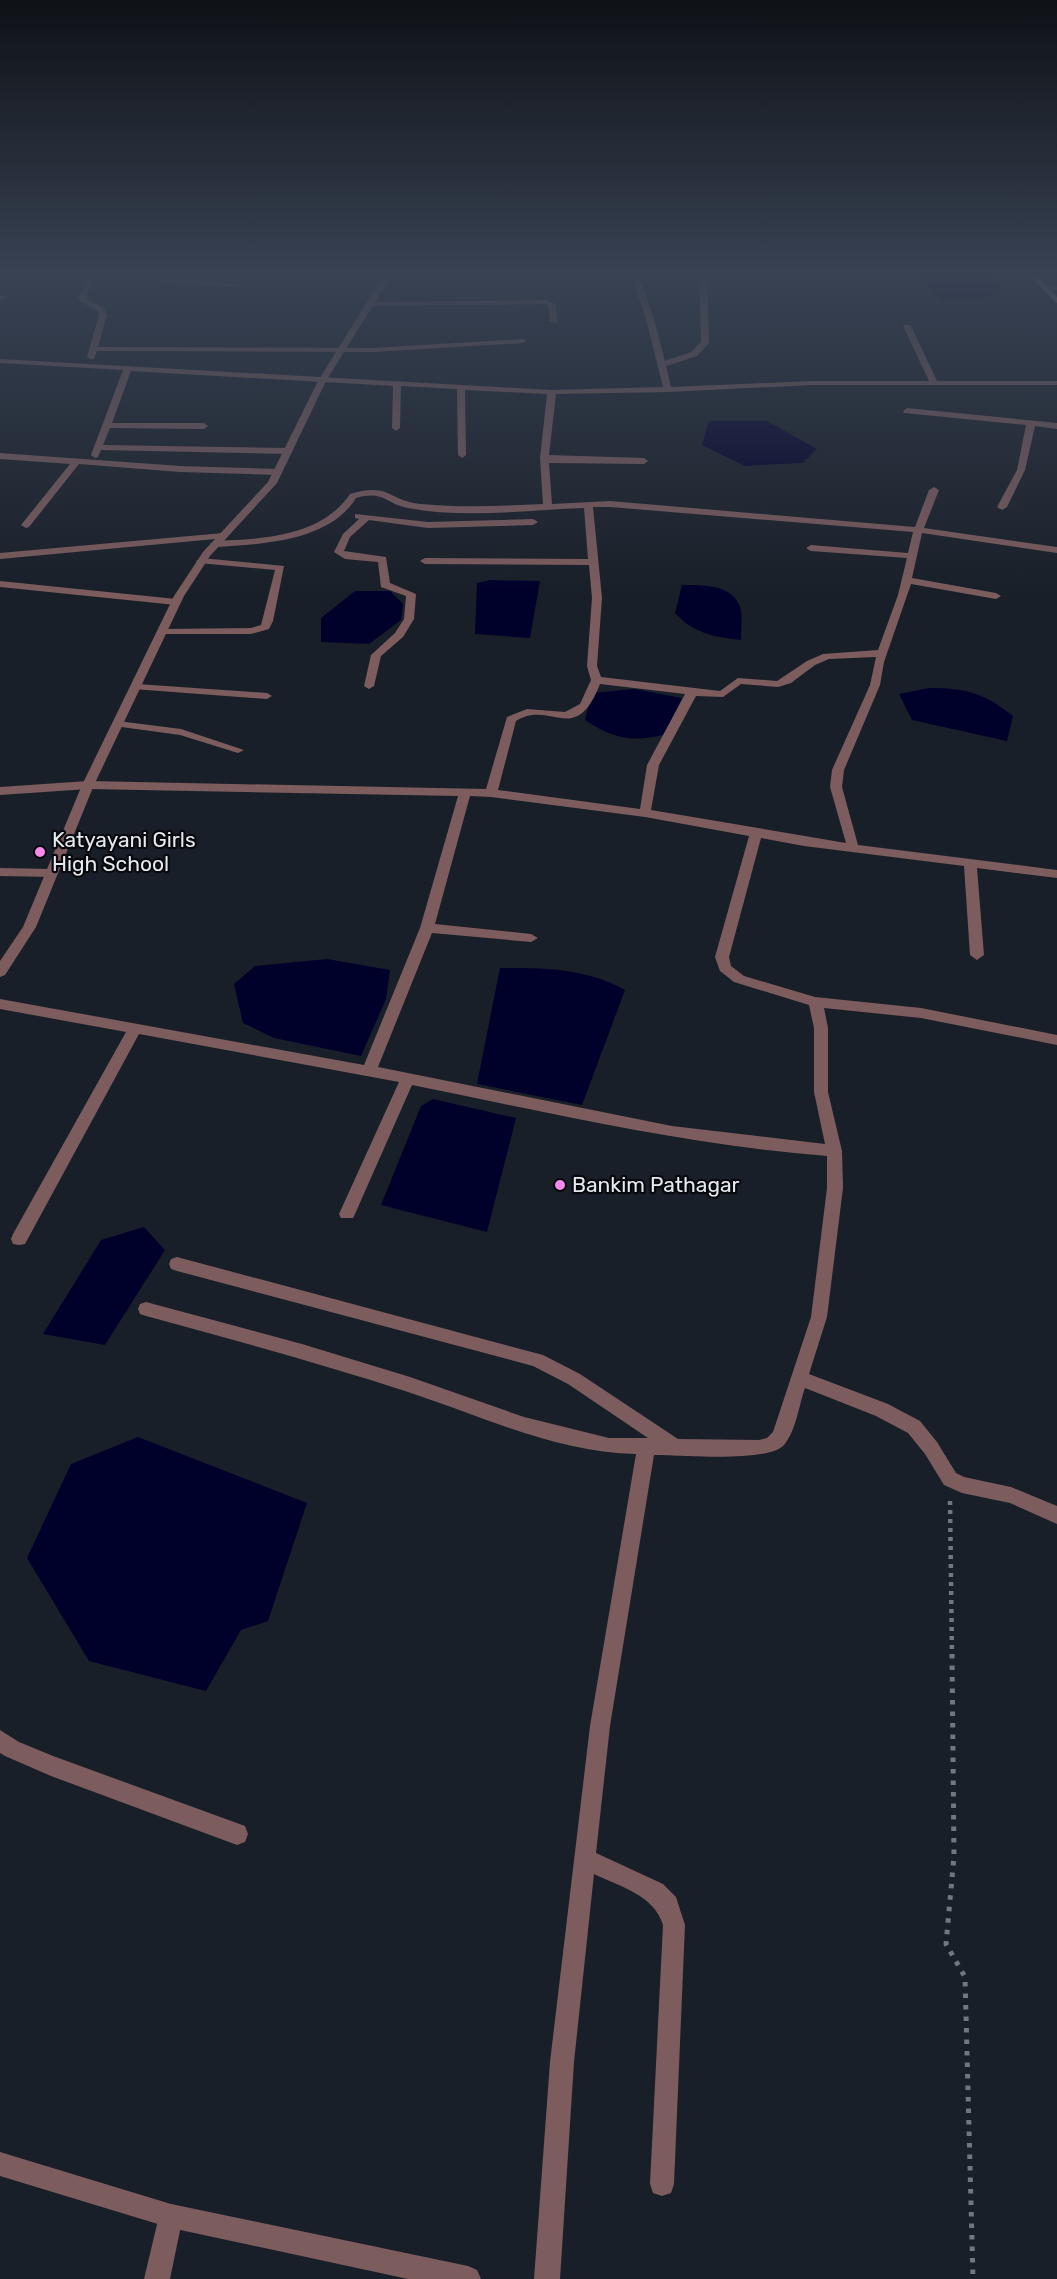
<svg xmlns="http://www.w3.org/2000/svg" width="1057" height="2279" font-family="Rubik,sans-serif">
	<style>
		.water { fill: #00012b }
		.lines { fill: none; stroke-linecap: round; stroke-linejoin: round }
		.path-far1 { stroke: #71777f; stroke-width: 4.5; stroke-dasharray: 4 5; stroke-linecap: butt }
		.path { stroke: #71777f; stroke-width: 5; stroke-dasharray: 4.5 7; stroke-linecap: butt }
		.minor { fill: #7c5c5d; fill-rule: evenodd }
		.tertiary { fill: #7c5c5d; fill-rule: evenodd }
		.primary { fill: #da999b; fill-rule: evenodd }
		.poi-dot { fill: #f788ec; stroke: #07090d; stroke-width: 2 }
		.labels { text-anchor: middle; stroke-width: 4.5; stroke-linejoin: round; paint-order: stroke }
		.poi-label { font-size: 21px; fill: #e5eaf0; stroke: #07090d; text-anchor: start }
	</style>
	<rect width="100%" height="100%" fill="#191f28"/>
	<g class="water">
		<path d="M919,276H998L1000,292L977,300H941Z"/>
		<path d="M709,421H767L817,449L803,463L745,466L702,445Z"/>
		<path d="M490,580L540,581L530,638L475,634L477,583Z"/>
		<path d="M682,585C702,585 732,584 740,607C743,616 741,631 741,640C714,637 693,633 675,613Z"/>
		<path d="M355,591H390L403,604L401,620L369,644L321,642V618Z"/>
		<path d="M929,688C966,688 984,693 1013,716L1007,741L912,720L899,694Z"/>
		<path d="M634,689L682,698L666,734C633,743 614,739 585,720L592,693Z"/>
		<path d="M327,959L390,970L386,999L361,1056L274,1038L243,1023L234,984L255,966Z"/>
		<path d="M500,968C545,968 585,968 625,990L582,1105L477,1084Z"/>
		<path d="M433,1099L516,1118L487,1232L381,1205L421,1106Z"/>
		<path d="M144,1227L165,1250L105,1345L43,1334L101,1240Z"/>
		<path d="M138,1437L307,1503L268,1621L241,1630L206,1691L89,1661L27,1558L71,1464Z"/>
	</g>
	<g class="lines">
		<path class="path-far1" d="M950,1501L952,1656"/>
		<path class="path" d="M952,1654L954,1856L946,1944L965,1977L973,2279"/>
		<g class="minor">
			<path d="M87,276H94L86,299L104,308L107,315L98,347L372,348L523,339L527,341L523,343L372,352L97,351L94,359H91L87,357L99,315L98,311L78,300Z"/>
			<path d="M166,276H172L175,279L246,285L242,287L174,283L165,281Z"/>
			<path d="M632,276H639L654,319L665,361L691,352L701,342L699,276H707L709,343L697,356L666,366L671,387L812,381H929L903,326L907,324L911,326L937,381H1057V385H812L668,392L556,394L549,455L644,458L648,461L644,464L549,463L552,504L610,501L915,527L929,490L934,487L939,490L924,528L1057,547V553L922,533L912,578L996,593L1001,596L996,599L911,584L884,662L880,685L844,770L842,787L858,845L1057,870V878L977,868L984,955L977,960L970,955L964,866L804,846L761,838L729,957L731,966L744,976L815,997L921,1008L1057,1035V1045L921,1018L824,1008L828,1028V1092L842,1151L843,1188L827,1317L809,1374L888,1404L920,1421L937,1442L956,1473L964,1477L1011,1487L1057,1506V1524L1010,1503L962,1493L944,1485L925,1454L908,1433L876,1416L805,1388C799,1405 796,1431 784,1445C768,1463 680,1455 654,1455L610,1726L596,1853L663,1884L676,1897L685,1925L674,2184L671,2193L662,2196L653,2193L650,2184L663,1925C654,1895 621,1887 594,1874L574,2062L560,2279H534L550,2062L590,1726L636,1454C557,1453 482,1416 408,1392C322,1364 234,1340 146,1316L140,1314L138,1309L140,1304L146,1302L302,1344L410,1377L524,1417L609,1438H648L568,1384L533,1366L177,1271L171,1269L169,1264L171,1259L177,1257L543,1355L580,1374L678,1439L759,1440L767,1438L773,1432L811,1317L827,1188V1156C686,1145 550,1113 412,1085L355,1214L353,1218H341L339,1214L399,1082L139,1034L25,1244L19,1245L13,1244L11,1239L13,1234L126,1032L0,1009V999L364,1065L420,928L458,796L88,789L0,795V787L88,781L486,789L507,717L527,709L565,712L580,704L591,680L587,666L592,598L589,565L425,564L420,561L425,558L588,559L584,508C526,510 465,519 408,508C385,504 385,490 356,498C329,542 261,544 215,547L210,544L215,541C262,539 321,537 350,494C390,482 388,501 421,504C462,508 502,506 543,504L540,458L547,394L465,390L466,455L462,458L458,455L457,389L401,386L400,428L396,431L392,428L393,386L131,371L112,423H204L208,426L204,429L110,428L103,445L289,448L293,451L289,454L101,450L98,457L95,458L91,455L123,370L0,363V359L552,390L663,387L646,319ZM593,507H610L913,532L908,553L811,545L806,548L811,551L907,558L898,595L878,650L823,654L807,661L777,681L738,678L720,691L601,677L597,666L602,598ZM876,657L870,685L832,770L830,787L846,843L651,810L659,765L696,696L723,697L741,684L778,687L791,683L815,665L829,659ZM600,684L685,694L647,765L640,809L498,790L516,721C551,699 575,748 600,684ZM470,796L491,797L645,817L749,836L715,957L720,971L734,982L809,1005L814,1028V1092L825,1144L672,1126L378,1067L432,933L531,942L538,938L531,934L435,924Z"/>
			<path d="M1045,286H1057V290H1042Z"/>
			<path d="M0,296H7L8,298L0,300Z"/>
			<path d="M546,300L556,304L557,323L550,321L548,305L545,304L370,306L366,304L370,302Z"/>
			<path d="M907,408L1057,423V429L1035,426L1025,470L1007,507L1002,510L997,507L1017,470L1026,425L904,413L903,411Z"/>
			<path d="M0,453L180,466L278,469L282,472L278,475L180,472L79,464L29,527L26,528L21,525L70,464L0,459Z"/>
			<path d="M355,514L428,522L533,519L538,522L533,525L428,528L369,520L350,537L344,551L386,557L390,583L416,594L414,619L403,637L381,656L374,686L369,689L364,686L371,655L395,633L404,619L406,596L381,587L378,562L345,559L334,552L343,534L359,519L355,518Z"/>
			<path d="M223,533L228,536L226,538L0,559V553Z"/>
			<path d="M201,558L284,566L273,621L269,629L251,634H158L157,632L162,629L251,628L261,625L275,570L198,563L196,561Z"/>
			<path d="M0,581L176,599L181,602L176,605L0,587Z"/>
			<path d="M137,684L267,693L272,696L267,699L133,689L132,687Z"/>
			<path d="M118,721L181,729L244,750L238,753L180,735L114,726V722Z"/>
			<path d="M0,868L52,869L58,873L52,877L0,876Z"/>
			<path d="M0,1730L19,1742L53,1756L245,1826L248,1834L245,1842L237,1845L51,1776L5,1756L0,1753Z"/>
			<path d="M171,2204L180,2207L183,2216L170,2279H144L159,2216L162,2207Z"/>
		</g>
		<g class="tertiary">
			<path d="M383,276H391L326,381L277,483L210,556L184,596L94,785L36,927L5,975L0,977V961L23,927L82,785L174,596L203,552L268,482L318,381Z"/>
			<path d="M0,2152L171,2204L468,2266L477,2270L481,2279H408L171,2228L0,2176Z"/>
		</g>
		<path class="primary" d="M1029,276H1037L1057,297V303Z"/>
	</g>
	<linearGradient id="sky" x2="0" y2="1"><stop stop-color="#0e1116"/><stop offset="0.46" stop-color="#384253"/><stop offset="1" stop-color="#384253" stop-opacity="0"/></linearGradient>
	<rect width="1057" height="595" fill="url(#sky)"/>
	<g class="poi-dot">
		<circle cx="40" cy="852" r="6"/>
		<circle cx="560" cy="1185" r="6"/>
	</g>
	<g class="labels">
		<g class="poi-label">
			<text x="52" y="847">Katyayani Girls<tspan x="52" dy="24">High School</tspan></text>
			<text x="572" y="1192">Bankim Pathagar</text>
		</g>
	</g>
</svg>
